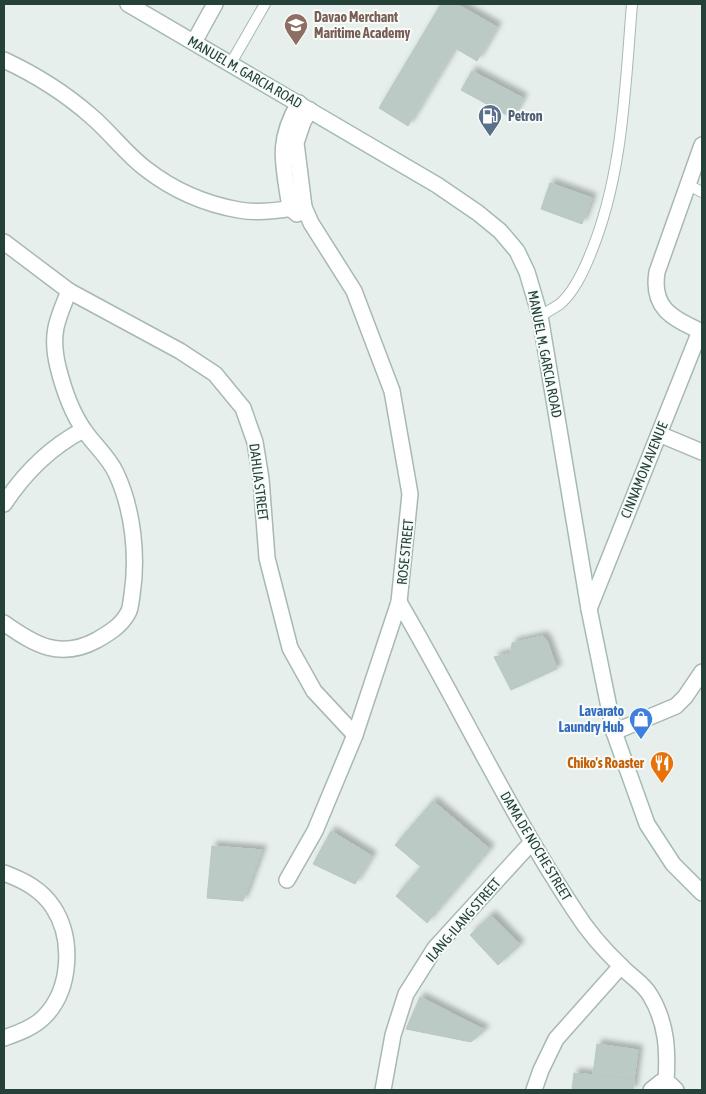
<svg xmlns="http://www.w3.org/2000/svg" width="706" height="1094" font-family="'Asap Condensed',sans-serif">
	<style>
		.building { fill: #bbcac4; stroke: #b8c9c2; filter: url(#shadow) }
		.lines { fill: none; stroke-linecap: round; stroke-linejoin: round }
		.lane-casing { stroke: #a8b8b2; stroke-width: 12 }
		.street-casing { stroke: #a8b8b2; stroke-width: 18 }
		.secondary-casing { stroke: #a4bbb3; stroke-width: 18 }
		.lane { stroke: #fff; stroke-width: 10 }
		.street { stroke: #fff; stroke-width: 15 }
		.secondary { stroke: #fff; stroke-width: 15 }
		.labels { text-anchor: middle; stroke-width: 4; stroke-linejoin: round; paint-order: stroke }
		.education-label { font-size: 14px; font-weight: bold; fill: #785e54; stroke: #f7fbf9; text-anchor: start }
		.street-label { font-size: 14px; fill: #24423a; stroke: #f7fbf9 }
		.service-label { font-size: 14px; font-weight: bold; fill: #4e5e75; stroke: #f7fbf9; text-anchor: start }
		.shop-label { font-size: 14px; font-weight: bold; fill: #366cbe; stroke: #f7fbf9; text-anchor: end }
		.food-label { font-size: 14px; font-weight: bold; fill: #c56008; stroke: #f7fbf9; text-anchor: end }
	</style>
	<defs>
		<filter id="shadow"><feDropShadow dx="4.5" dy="-4.5" stdDeviation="2.5" flood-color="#0004"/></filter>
	</defs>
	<rect width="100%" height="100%" fill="#e6efeb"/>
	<g class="building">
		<path d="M441,4H457L497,27L477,61L455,48L408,126L379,108Z"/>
		<path d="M472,71L523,98L512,118L461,90Z"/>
		<path d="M550,183L592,198L582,224L541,209Z"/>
		<path d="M543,636L547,641L557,669L511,690L494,657L511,653L512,643Z"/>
		<path d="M433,801L490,849L427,923L396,896L421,867L395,845Z"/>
		<path d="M331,831L372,856L355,884L313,864Z"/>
		<path d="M212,846L262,850L243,901L207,898Z"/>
		<path d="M491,915L520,945L498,965L470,935Z"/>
		<path d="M420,997L485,1030L471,1042L406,1029Z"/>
		<path d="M597,1044L638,1050L634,1079L593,1074Z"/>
		<path d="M574,1073L634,1079L633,1090H572Z"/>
	</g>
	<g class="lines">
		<g class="lane-casing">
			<g id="lane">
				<path d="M231,63L265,4"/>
				<path d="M688,185L702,192"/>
				<path d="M540,316C547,312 554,308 560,304C574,292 583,272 590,255C623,176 625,88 632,4"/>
			</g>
		</g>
		<g class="street-casing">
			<g id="street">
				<path d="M194,42L215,4"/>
				<path d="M4,60C34,74 66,94 91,116C110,132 126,154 146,169C173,190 205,204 239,210C261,214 283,209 304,207"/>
				<path d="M702,145L657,272C651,309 673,318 702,332"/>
				<path d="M297,214L290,208C284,165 275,143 299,103"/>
				<path d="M4,242L69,291L180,351L215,374L243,408L255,442L261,479L267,558L290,648L314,691L355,735"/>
				<path d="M659,434L702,452"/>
				<path d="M4,504C25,472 49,448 83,430"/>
				<path d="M399,602C459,704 509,812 575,911C587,930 604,950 621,966C630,976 643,983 650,995C667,1023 668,1051 666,1082"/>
				<path d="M589,609L700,331"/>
				<path d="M4,623C35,645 60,660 97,640C109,633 121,626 128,613C131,608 131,600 132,595C138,556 133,509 116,473C108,456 94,445 84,430C72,413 63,387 58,367C50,334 57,320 69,291"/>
				<path d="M614,732L676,706L685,697L702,672"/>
				<path d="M4,873C23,880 41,889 53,907C74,939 71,990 44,1017C33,1028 18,1033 4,1038"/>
				<path d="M287,880L315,831L355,735L399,602L410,494L392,391L354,291L311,223L304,207L296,143L303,122L310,110"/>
				<path d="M383,1090L393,1035L406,994L435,948L531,843"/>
				<path d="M534,1090L541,1070L556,1039L621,966"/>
				<path d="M651,1090L661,1082L671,1085L676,1090"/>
			</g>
		</g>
		<g class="secondary-casing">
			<path id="secondary" d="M128,4L437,185L478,213L500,231L517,251L527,272L540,316L589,609L614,732L647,824L673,864L702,893"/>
		</g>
		<use href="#lane" class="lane"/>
		<use href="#street" class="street"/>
		<use href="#secondary" class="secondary"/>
	</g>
	<defs>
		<g id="university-pin" transform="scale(1.25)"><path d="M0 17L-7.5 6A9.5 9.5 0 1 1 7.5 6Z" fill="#8d6e63" stroke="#f7fbf9"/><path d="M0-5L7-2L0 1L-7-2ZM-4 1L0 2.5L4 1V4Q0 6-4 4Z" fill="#fff"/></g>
		<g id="fuel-pin" transform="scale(1.25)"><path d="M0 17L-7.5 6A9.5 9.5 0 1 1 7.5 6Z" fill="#5c6f8a" stroke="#f7fbf9"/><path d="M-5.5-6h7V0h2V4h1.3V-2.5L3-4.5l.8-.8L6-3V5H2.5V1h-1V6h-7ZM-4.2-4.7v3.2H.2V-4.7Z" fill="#fff"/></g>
		<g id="shop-pin" transform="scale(1.25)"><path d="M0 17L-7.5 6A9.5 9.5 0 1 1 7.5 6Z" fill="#3f7fe0" stroke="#f7fbf9"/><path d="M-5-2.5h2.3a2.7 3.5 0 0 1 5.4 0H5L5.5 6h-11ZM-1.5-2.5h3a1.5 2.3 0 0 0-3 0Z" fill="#fff"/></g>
		<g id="restaurant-pin" transform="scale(1.25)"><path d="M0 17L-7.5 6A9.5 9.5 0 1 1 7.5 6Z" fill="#e8710a" stroke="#f7fbf9"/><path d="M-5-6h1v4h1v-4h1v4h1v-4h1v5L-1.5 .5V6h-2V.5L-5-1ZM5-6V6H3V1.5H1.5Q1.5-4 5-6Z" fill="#fff"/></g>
	</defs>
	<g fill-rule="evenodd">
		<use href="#university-pin" x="296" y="25"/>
		<use href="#fuel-pin" x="490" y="116"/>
		<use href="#shop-pin" x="641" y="719"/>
		<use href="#restaurant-pin" x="662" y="763"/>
	</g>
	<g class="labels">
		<g class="education-label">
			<text x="314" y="22">Davao Merchant<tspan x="314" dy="16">Maritime Academy</tspan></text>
		</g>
		<g class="street-label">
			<text transform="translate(245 72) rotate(30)" y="5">MANUEL M. GARCIA ROAD</text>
			<text transform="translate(545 354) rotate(79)" y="5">MANUEL M. GARCIA ROAD</text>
			<text transform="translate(644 470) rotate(-68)" y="5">CINNAMON AVENUE</text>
			<text transform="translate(259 482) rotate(83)" y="5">DAHLIA STREET</text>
			<text transform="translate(405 552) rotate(-84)" y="5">ROSE STREET</text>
			<text transform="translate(536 846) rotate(59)" y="5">DAMA DE NOCHE STREET</text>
			<text transform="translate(463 920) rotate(-49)" y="5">ILANG-ILANG STREET</text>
		</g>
		<g class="service-label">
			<text x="508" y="121">Petron</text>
		</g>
		<g class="shop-label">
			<text x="624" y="716">Lavarato<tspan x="624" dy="16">Laundry Hub</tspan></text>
		</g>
		<g class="food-label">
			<text x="644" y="768">Chiko's Roaster</text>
		</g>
	</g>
	<rect width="706" height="1094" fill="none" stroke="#24423a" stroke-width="10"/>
</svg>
